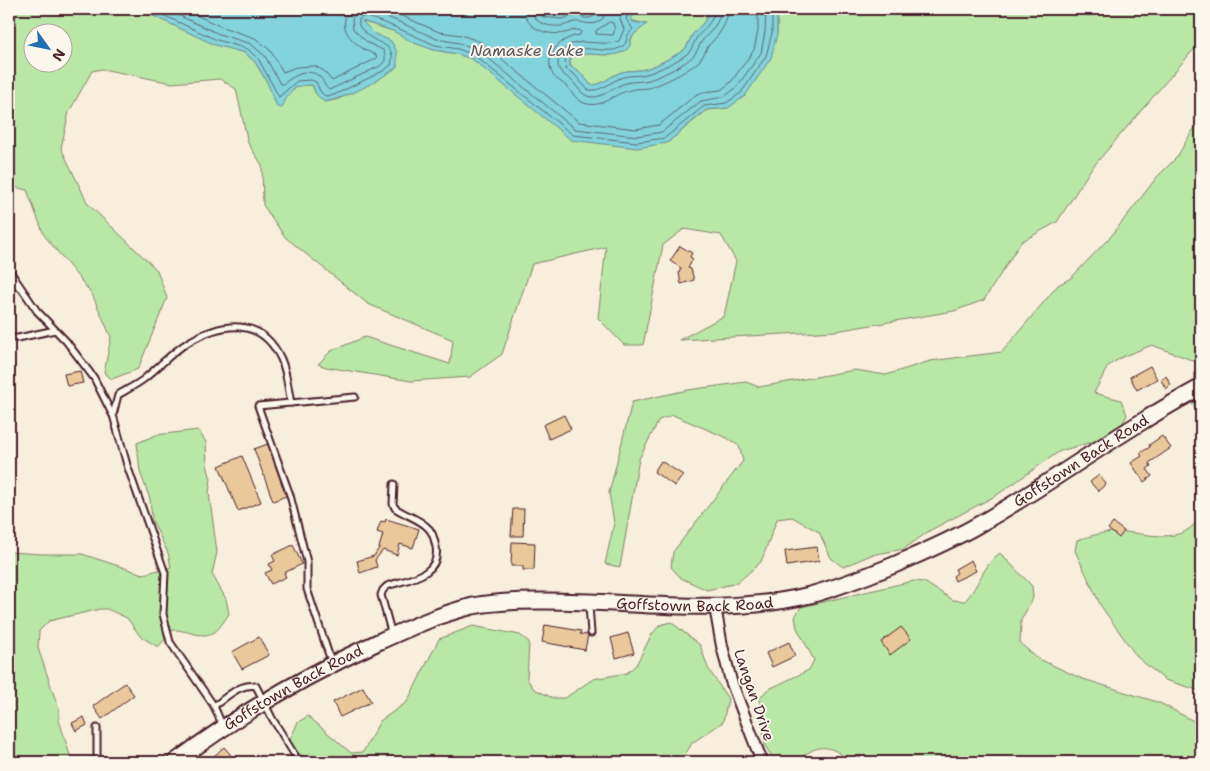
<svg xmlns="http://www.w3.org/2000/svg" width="1210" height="771" font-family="'Shantell Sans',sans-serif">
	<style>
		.green { fill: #b9e7a6; stroke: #828368; fill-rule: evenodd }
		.water { fill: #82d3db; stroke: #6c8b95 }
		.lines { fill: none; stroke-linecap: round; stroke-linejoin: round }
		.shore { stroke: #606771; stroke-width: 1 }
		.building { fill: #e9c99b; stroke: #4a1f2b }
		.lane-casing { stroke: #4a1f2b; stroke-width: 9 }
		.street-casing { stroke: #4a1f2b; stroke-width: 14 }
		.secondary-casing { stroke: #4a1f2b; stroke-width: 19 }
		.lane { stroke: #fbf7ec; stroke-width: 5 }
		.street { stroke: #fbf7ec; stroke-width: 10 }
		.secondary { stroke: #fbf7ec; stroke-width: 15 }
		.labels { text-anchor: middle; stroke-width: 4; stroke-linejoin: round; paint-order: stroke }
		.street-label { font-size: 15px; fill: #4a1f2b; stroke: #fbf7ec }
		.water-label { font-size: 16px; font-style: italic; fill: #5b5560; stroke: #fbf7ec }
	</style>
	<rect width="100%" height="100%" fill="#f7eedc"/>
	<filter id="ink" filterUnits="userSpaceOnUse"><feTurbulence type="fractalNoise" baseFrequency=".02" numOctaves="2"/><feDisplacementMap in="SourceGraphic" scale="10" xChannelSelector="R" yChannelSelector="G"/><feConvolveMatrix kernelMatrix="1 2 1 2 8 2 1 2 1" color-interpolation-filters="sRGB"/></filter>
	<g filter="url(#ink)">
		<g class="green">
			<path d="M9,9H143L145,12L215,44L245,53L255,62L267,82L288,95L299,85H312L316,94L324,102L336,100L358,90L391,42L375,34L361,21L393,31L414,42L434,50L457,54L472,59L511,89L667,143L707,110L728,108L777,34V9H1201V41L1091,169L1057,222L1021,242L984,300L954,311L836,331L679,340L724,316L736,261L721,235L684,229L663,245L643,345H624L598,318L606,247L532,264L502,354L470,377L411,381L326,367L318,364L331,351L365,337L450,364L453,340L368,304L285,237L263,205L262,165L248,143L236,89L220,79L172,83L102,69L92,71L69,112L61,148L88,204L157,270L167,298L138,369L112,379L104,373L111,337L92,294L44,235L27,190L9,186ZM32,32H62V62H32Z"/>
			<path d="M542,9H599L590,13L578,10L561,14L545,13Z"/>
			<path d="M638,9H710C705,23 703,23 693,34C690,38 689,43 686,48C683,52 652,68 645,69C638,71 630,70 622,72C611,75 602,86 591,85L579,71L570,66V59C586,47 607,61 624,51C631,48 629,44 632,38C634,33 642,28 646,24L633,21L631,18Z"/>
			<path d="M1201,122V361L1197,362L1152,345L1122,357L1108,366L1094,393L1121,400L1127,415L1120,428L1107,438L1060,451L997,495L929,531L904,549L871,555L843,567L831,558L819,532L792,517L777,519L761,562L737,583L707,590L681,578L671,567L673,552L743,461L739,446L727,438L673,415L659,420L639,459L620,567L605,564L614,523L609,493L632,402L688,390L746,382L759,387L855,370L886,375L930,361L1002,352L1058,285L1071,278L1112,235L1157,177L1177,157L1192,131Z"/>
			<path d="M1201,395V417L1192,404Z"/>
			<path d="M198,430L206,442L207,465L211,479L209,493L217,552L212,574L226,599L229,614C225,619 221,627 216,631C204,641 186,629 173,630L158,647L140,636L127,618L107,609H100L49,621L39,631L38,648L59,710V720L72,762H9V552L42,554H82L143,574L171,567L168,553L152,520L150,499L140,472L137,443L156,435Z"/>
			<path d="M1201,483V691L1165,680L1137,657L1101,606L1075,551L1077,540C1088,537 1099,533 1111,532C1139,529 1177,549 1198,520L1195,496L1199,484Z"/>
			<path d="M1000,553L1032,586L1033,598L1021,620L1020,643L1037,658L1080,678L1160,703L1201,725V762H850C831,743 815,743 797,762H776L765,746L759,699L767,690L809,670L814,660L797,628L795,617L801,607L913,581L924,582L953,600L965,601C979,586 983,565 1000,553Z"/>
			<path d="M671,622L700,645L708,668L728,699L723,722L692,743L681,762H310L288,744L298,722L308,716L351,753L363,752L380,721L407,702L439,639L473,626L520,635L529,642L527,679L534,689L553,698H565L593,679L627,673L636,665L652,634L660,625Z"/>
		</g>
		<path class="water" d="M143,9H542L545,13L561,14L578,10L587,13L599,9H638L631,19L633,22L647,24C643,28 635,32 632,37C629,42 632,46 626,50C609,62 586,47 570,59V66L579,71L591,85C602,86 611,75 622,72C630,70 638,71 645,69C652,68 683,52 686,48C689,43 690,38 693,34C703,23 705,23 710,9H777V34L771,58L745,96L728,108L706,110L667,143L637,148L571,140L472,59L457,54L434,50L414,43L393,31L362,21L375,34L391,41L397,52V67C377,82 349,97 324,102L316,94L312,85C293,85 289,91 282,108L277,107L267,82L255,62L245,53L215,45L145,12Z"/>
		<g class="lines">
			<g class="shore">
				<path d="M150,9L217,40L248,49L259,60L279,97L297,81L311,80L316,82L320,91L325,96L334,95L383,71L391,65C395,47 386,46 373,39C368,36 363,31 359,26V19L365,16L395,27L435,45L458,49L474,55L573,135L637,142L665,138L704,106L726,103L741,93L766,56L772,33V9"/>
				<path d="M165,9L219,34L251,44L265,56L280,84H283C292,77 309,66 320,77C324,81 324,86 329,90L380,66L385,61V55L383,50L368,43L353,29L352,18L358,11H371L397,21L437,39L459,43L477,49L575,129L637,136L662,132L701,101L724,97L736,88L761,53L765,32L766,9"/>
				<path d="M183,9L222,27L255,38L270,50L283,72L296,67L315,66L324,71L332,81L377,58L376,55C358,48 333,30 350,9"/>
				<path d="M386,9L439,32L461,35L481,42L579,122L636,129L659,125L697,94L704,92L721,90L731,82L754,50L758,31V9"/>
				<path d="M524,9C525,29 547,36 565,33C571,32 575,28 581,31L580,35C561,37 542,55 553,75C557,81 563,82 567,87C572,93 577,100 584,103C601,109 612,95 627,91C634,88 642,89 649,88C662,84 691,70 699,61C704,56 705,50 709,45C719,35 728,24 728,9"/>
				<path d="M532,9C533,24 549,27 562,26C567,25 573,21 578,22C589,23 594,27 603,18L606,9"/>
				<path d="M538,9L539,13L543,17L562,19L577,15L585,18H590L598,14L600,9"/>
				<path d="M624,9L620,19L624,29L619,41C604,47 583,38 570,45C561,50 553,64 562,73C564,76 568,77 571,80C578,86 580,95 591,97C604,98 614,86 626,83C633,81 641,82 649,80C659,77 689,63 695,54C698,50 699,45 702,41C711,31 720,23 721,9"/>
				<path d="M631,9L626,19L633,29C631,31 629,33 628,35C626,39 627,43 623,46C607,58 582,39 565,57L566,69L575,75L588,90C602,92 611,81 623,77C631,75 639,76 646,74C655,72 685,58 690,51C693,47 694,42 697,37C705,28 713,22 715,9"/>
				<path d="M610,22L613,23L615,29L613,35L596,34V31Z"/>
			</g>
		</g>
		<g class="building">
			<path d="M680,246L692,253L690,257L693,259L688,268L691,269L694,280L681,284L679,273L681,268L670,261Z"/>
			<path d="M1150,366L1157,379L1137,390L1130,377Z"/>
			<path d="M80,371L83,383L67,386L64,374Z"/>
			<path d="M1166,376L1171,385L1166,389L1161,380Z"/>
			<path d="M564,415L571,429L549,439L543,425Z"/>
			<path d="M1162,436L1171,448L1149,463L1151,466L1147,469L1152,476L1144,482L1131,463L1142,456L1140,453L1150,447L1149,445Z"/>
			<path d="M268,444L286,496L273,501L254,449Z"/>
			<path d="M242,456L261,502L238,511L219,466Z"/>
			<path d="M661,461L683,475L675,486L654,472Z"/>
			<path d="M1099,475L1106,484L1098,491L1090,482Z"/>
			<path d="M513,509H524L523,536H511Z"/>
			<path d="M386,519L419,529L413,548L400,544L397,555L383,550L375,560L377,567L360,573L357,561L374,556L379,548L383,534L377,532L381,521L385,522Z"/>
			<path d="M1113,523L1124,531L1119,538L1108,529Z"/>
			<path d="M512,542L535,543L534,570H523V566H511Z"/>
			<path d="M293,545L302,564L284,573L286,577L271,584L265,573L272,570L269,564L275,561L272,555Z"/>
			<path d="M817,547L819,561L787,566L785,551Z"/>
			<path d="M971,560L976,571L955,581L953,576L957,573L955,569Z"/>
			<path d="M545,625L581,631L580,634L588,635L585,650L542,642Z"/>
			<path d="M901,627L911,639L890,655L881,642Z"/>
			<path d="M628,633L634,653L616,658L611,638Z"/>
			<path d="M259,637L269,655L242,669L232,652Z"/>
			<path d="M789,642L795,656L772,667L766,653Z"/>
			<path d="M125,683L134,695L102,719L93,706Z"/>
			<path d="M363,687L371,702L340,717L333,702Z"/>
			<path d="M84,717L87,725L76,731L72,723Z"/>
			<path d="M224,747L236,761L234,762H216L217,761L213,757Z"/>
		</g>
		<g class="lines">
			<g class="lane-casing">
				<g id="lane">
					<path d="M9,270L37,311L66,341L94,378L112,414"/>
					<path d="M9,280L19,287"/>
					<path d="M9,338H18L55,330"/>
					<path d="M589,605L591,633"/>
					<path d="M392,635L381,595L383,590L387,586C408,579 441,576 436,547C434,539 433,531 426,526C417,518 405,515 395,508L393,504L394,484"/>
					<path d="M332,664L307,589V562L290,495L258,406L355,397"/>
					<path d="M214,706L170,642L163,614L165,573L127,465L113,415L118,395C126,390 136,385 144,379C159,367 171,353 187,343C222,322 261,316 281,359C287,372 288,389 291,403"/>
					<path d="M223,727L214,706C227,697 240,683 256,686L272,718L299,762"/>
					<path d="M97,728V762"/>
				</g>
			</g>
			<g class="street-casing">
				<path id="street" d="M715,607L722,646L731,681L762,762"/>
			</g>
			<g class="secondary-casing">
				<g id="secondary">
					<path id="s1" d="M175,762C238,715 306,675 378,642C409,628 440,614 473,606C495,602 518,601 540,601C630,600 721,617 810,595C839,587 867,576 894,565C922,553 950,541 976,526C1033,494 1087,455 1143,421C1162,409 1182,398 1201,387"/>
				</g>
			</g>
			<use href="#lane" class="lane"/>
			<use href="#street" class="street"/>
			<use href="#secondary" class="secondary"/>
		</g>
	</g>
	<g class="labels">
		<g class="street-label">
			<text dy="5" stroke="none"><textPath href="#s1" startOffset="980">Goffstown Back Road</textPath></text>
			<text dy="5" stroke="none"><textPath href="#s1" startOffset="560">Goffstown Back Road</textPath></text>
			<text dy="5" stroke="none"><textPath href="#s1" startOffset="140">Goffstown Back Road</textPath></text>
			<text transform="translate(754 695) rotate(71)" y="5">Langan Drive</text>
		</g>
		<g class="water-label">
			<text x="527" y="56">Namaske Lake</text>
		</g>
	</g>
	<rect width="1210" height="771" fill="none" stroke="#fbf7ec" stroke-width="30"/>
	<rect x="15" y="15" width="1180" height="741" fill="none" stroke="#4a1f2b" stroke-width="2" filter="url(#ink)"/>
	<g transform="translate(48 48) rotate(123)"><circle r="24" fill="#fbf7ec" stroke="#b4a19f"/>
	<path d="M0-4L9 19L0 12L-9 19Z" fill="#1f6fb2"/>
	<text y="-8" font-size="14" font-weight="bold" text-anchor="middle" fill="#4a1f2b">N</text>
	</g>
</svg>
